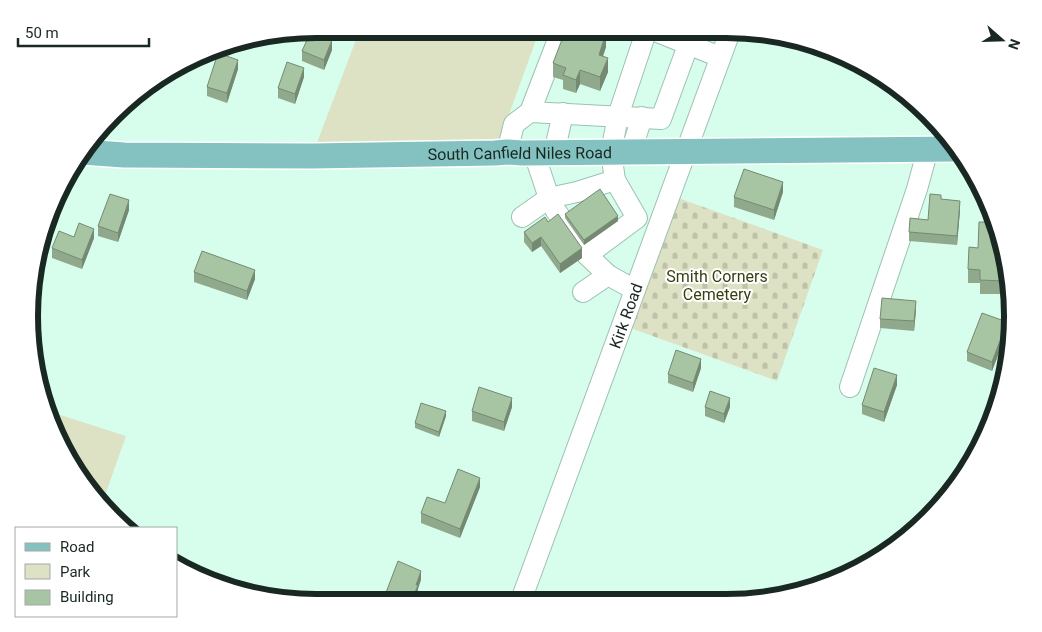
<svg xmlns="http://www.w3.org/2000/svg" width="1042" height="632" font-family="Roboto,sans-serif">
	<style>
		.green { fill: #dde2c5 }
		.forest { fill: url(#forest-firs) }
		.cemetery { fill: url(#cemetery-stones) }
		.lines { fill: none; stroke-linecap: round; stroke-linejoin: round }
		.minor-casing { stroke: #9cc1b2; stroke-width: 22 }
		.major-casing { stroke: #fff; stroke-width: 28 }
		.minor { stroke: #fff; stroke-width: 20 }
		.major { stroke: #83c2c1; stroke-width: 25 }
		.wall { fill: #90a98c }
		.shaded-wall { fill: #758972 }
		.building { fill: #a7c4a3; stroke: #758972 }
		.labels { text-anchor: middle; stroke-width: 4; stroke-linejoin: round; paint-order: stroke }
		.street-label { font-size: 16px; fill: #192822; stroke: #fff }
		.park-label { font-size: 16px; fill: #3a3f0f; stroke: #fff }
		.rim { fill: none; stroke: #192822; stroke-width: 6 }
	</style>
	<defs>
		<pattern id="forest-firs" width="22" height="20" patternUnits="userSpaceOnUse" patternTransform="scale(1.25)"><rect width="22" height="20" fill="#dde2c5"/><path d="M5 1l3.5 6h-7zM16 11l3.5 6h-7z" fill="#bdc2a9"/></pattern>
		<pattern id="cemetery-stones" width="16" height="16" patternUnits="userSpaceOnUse" patternTransform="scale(1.25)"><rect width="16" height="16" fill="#dde2c5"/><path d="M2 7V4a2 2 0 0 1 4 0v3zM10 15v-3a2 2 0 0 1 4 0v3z" fill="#bdc2a9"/></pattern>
	</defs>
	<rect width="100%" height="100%" fill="#d7feed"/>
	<g class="green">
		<path d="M360,29H540L495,153L312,156Z"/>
		<path d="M45,410L126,436L102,504L88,491Z"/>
	</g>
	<path class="forest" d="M1008,355V372L963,478Z"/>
	<path class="cemetery" d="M670,195L823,250L777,381L622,325Z"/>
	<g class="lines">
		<g class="minor-casing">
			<g id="minor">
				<path d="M562,29L530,112L661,119L694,29"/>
				<path d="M650,29L720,57"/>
				<path d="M507,152L514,124L530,112"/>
				<path d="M631,152L642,117"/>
				<path d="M534,153L549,198L577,192L615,180L611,152L618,116L647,29"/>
				<path d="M554,153L563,113"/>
				<path d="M522,217L549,198L556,211L587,255L637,218L615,180"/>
				<path d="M587,255L608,275L635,290"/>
				<path d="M583,292L608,275"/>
				<path d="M850,387L917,189L928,149"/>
				<path id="s1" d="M520,603L731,29"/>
			</g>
		</g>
		<g class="major-casing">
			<g id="major">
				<path id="s2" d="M82,152L124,155L312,156L495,153L507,152L522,153L957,149"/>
			</g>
		</g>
		<use href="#minor" class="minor"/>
		<use href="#major" class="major"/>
	</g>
	<g class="wall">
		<path d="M532,29H555L550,41L532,34Z"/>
		<path d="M606,36V47L603,56L608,72L600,91L580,84L576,93L563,89V80L553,77V63Z"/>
		<path d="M217,48L213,58L204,54Z"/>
		<path d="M332,50L324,70L302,61V51Z"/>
		<path d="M238,69L227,103L207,96V87Z"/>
		<path d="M304,77L295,104L278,98V88Z"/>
		<path d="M783,192L774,220L734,207V197Z"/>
		<path d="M941,199L960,210L957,245L909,241V232L928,220Z"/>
		<path d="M129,210L118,242L98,236V226Z"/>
		<path d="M565,214L618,221L584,245L565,218Z"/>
		<path d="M548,222L582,258L560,273L541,246L532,252L524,242V232Z"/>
		<path d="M74,237L94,238L82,269L52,258V248Z"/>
		<path d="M1008,260V279H1006L1005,294H980V283H968V269Z"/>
		<path d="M194,272L255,279L247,300L194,282Z"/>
		<path d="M916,310L914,331L880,328V319Z"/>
		<path d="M1007,332L992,371L967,361V352Z"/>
		<path d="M701,368L693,392L668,383V374Z"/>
		<path d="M897,385L884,422L862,414V405Z"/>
		<path d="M512,407L504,431L472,421V411Z"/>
		<path d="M705,407H730L724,423L705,416Z"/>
		<path d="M446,416L439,437L415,428V423Z"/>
		<path d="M480,487L460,538L421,523V513L445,503Z"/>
	</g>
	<g class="shaded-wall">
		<path d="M551,29H555L550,41V31Z"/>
		<path d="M604,29H609L606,36V47L599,68V55Z"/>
		<path d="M332,40V50L324,70V60Z"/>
		<path d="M217,48L213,58V50Z"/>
		<path d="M608,58V72L600,91V77Z"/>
		<path d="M238,60V69L227,103V93Z"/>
		<path d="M304,68V77L295,104V94Z"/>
		<path d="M580,70V84L576,93V80Z"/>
		<path d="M783,182V192L774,220V210Z"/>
		<path d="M129,200V210L118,242V233Z"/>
		<path d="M960,201V210L957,245V236Z"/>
		<path d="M618,216V221L584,245V240Z"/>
		<path d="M94,229V238L82,269V260Z"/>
		<path d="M541,237V246L532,252V243Z"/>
		<path d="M582,248V258L560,273V264Z"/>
		<path d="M255,270V279L247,300V291Z"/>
		<path d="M916,301V310L914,331V321Z"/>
		<path d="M1007,322V332L992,371V362Z"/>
		<path d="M701,359V368L693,392V383Z"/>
		<path d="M897,375V385L884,422V412Z"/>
		<path d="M512,398V407L504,431V422Z"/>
		<path d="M730,398V407L724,423V414Z"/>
		<path d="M446,411V416L439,437V432Z"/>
		<path d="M480,478V487L460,538V529Z"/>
		<path d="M421,571V580L418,589V595L415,603H411L416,585Z"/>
	</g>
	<g class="building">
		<path d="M566,29H604L603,32L606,33L599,55L608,58L600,77L580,70L576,80L563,75L566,68L553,63Z"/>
		<path d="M311,31L332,40L324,60L302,51Z"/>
		<path d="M218,53L238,60L227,93L207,87Z"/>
		<path d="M287,62L304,68L295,94L278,88Z"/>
		<path d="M744,169L783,182L774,210L734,197Z"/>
		<path d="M600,189L618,216L584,240L565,214Z"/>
		<path d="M110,194L129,200L118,233L98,226Z"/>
		<path d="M930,194L941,195V199L960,201L957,236L909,232L910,218L928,220Z"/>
		<path d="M558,214L582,248L560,264L541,237L532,243L524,232L545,217L548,222Z"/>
		<path d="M979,222H992L1008,260V266L1006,265L1005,281L980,280V270L968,269L969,247L978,248Z"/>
		<path d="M79,223L94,229L82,260L52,248L59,231L74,237Z"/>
		<path d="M202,251L255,270L247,291L194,272Z"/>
		<path d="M882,298L916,301L914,321L880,319Z"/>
		<path d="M982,313L1007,322L992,362L967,352Z"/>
		<path d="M676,350L701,359L693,383L668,374Z"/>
		<path d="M874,368L897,375L884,412L862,405Z"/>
		<path d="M479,387L512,398L504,422L472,411Z"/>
		<path d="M710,391L730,398L724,414L705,407Z"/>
		<path d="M421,403L446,411L439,432L415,423Z"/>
		<path d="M458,469L480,478L460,529L421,513L427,497L445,503Z"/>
		<path d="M398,561L421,571L416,585H418L411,603H382Z"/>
	</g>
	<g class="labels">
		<g class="street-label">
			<text dy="6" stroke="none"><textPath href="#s2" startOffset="438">South Canfield Niles Road</textPath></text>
			<text dy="6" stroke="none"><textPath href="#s1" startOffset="306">Kirk Road</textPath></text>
		</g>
		<g class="park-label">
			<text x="717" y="282">Smith Corners<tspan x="717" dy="18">Cemetery</tspan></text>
		</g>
	</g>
	<path d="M0 0H1042V632H0ZM316 38H726A278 278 0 0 1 1004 316V316A278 278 0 0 1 726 594H316A278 278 0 0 1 38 316V316A278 278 0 0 1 316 38Z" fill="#fff" fill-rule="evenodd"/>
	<path class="rim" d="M316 38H726A278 278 0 0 1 1004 316V316A278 278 0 0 1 726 594H316A278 278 0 0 1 38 316V316A278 278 0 0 1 316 38Z"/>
	<rect x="15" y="527" width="162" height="90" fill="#ffffff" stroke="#a3a9a7"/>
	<rect x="25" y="543" width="25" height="8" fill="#83c2c1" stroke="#a3a9a7"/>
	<text x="60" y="552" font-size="15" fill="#192822">Road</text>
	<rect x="25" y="564" width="25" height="15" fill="#dde2c5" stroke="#a3a9a7"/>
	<text x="60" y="577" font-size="15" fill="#192822">Park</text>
	<rect x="25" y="590" width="25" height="15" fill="#a7c4a3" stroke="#a3a9a7"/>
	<text x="60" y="602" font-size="15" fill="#192822">Building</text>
	<g transform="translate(1002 40) rotate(110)" stroke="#ffffff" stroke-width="4" paint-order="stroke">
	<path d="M0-4L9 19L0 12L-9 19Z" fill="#192822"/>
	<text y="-8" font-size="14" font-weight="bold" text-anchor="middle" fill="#192822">N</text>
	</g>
	<path d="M18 38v8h131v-8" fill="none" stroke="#192822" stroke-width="2.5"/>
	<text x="25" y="38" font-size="15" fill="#192822" stroke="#ffffff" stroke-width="4" paint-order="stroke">50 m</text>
</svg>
